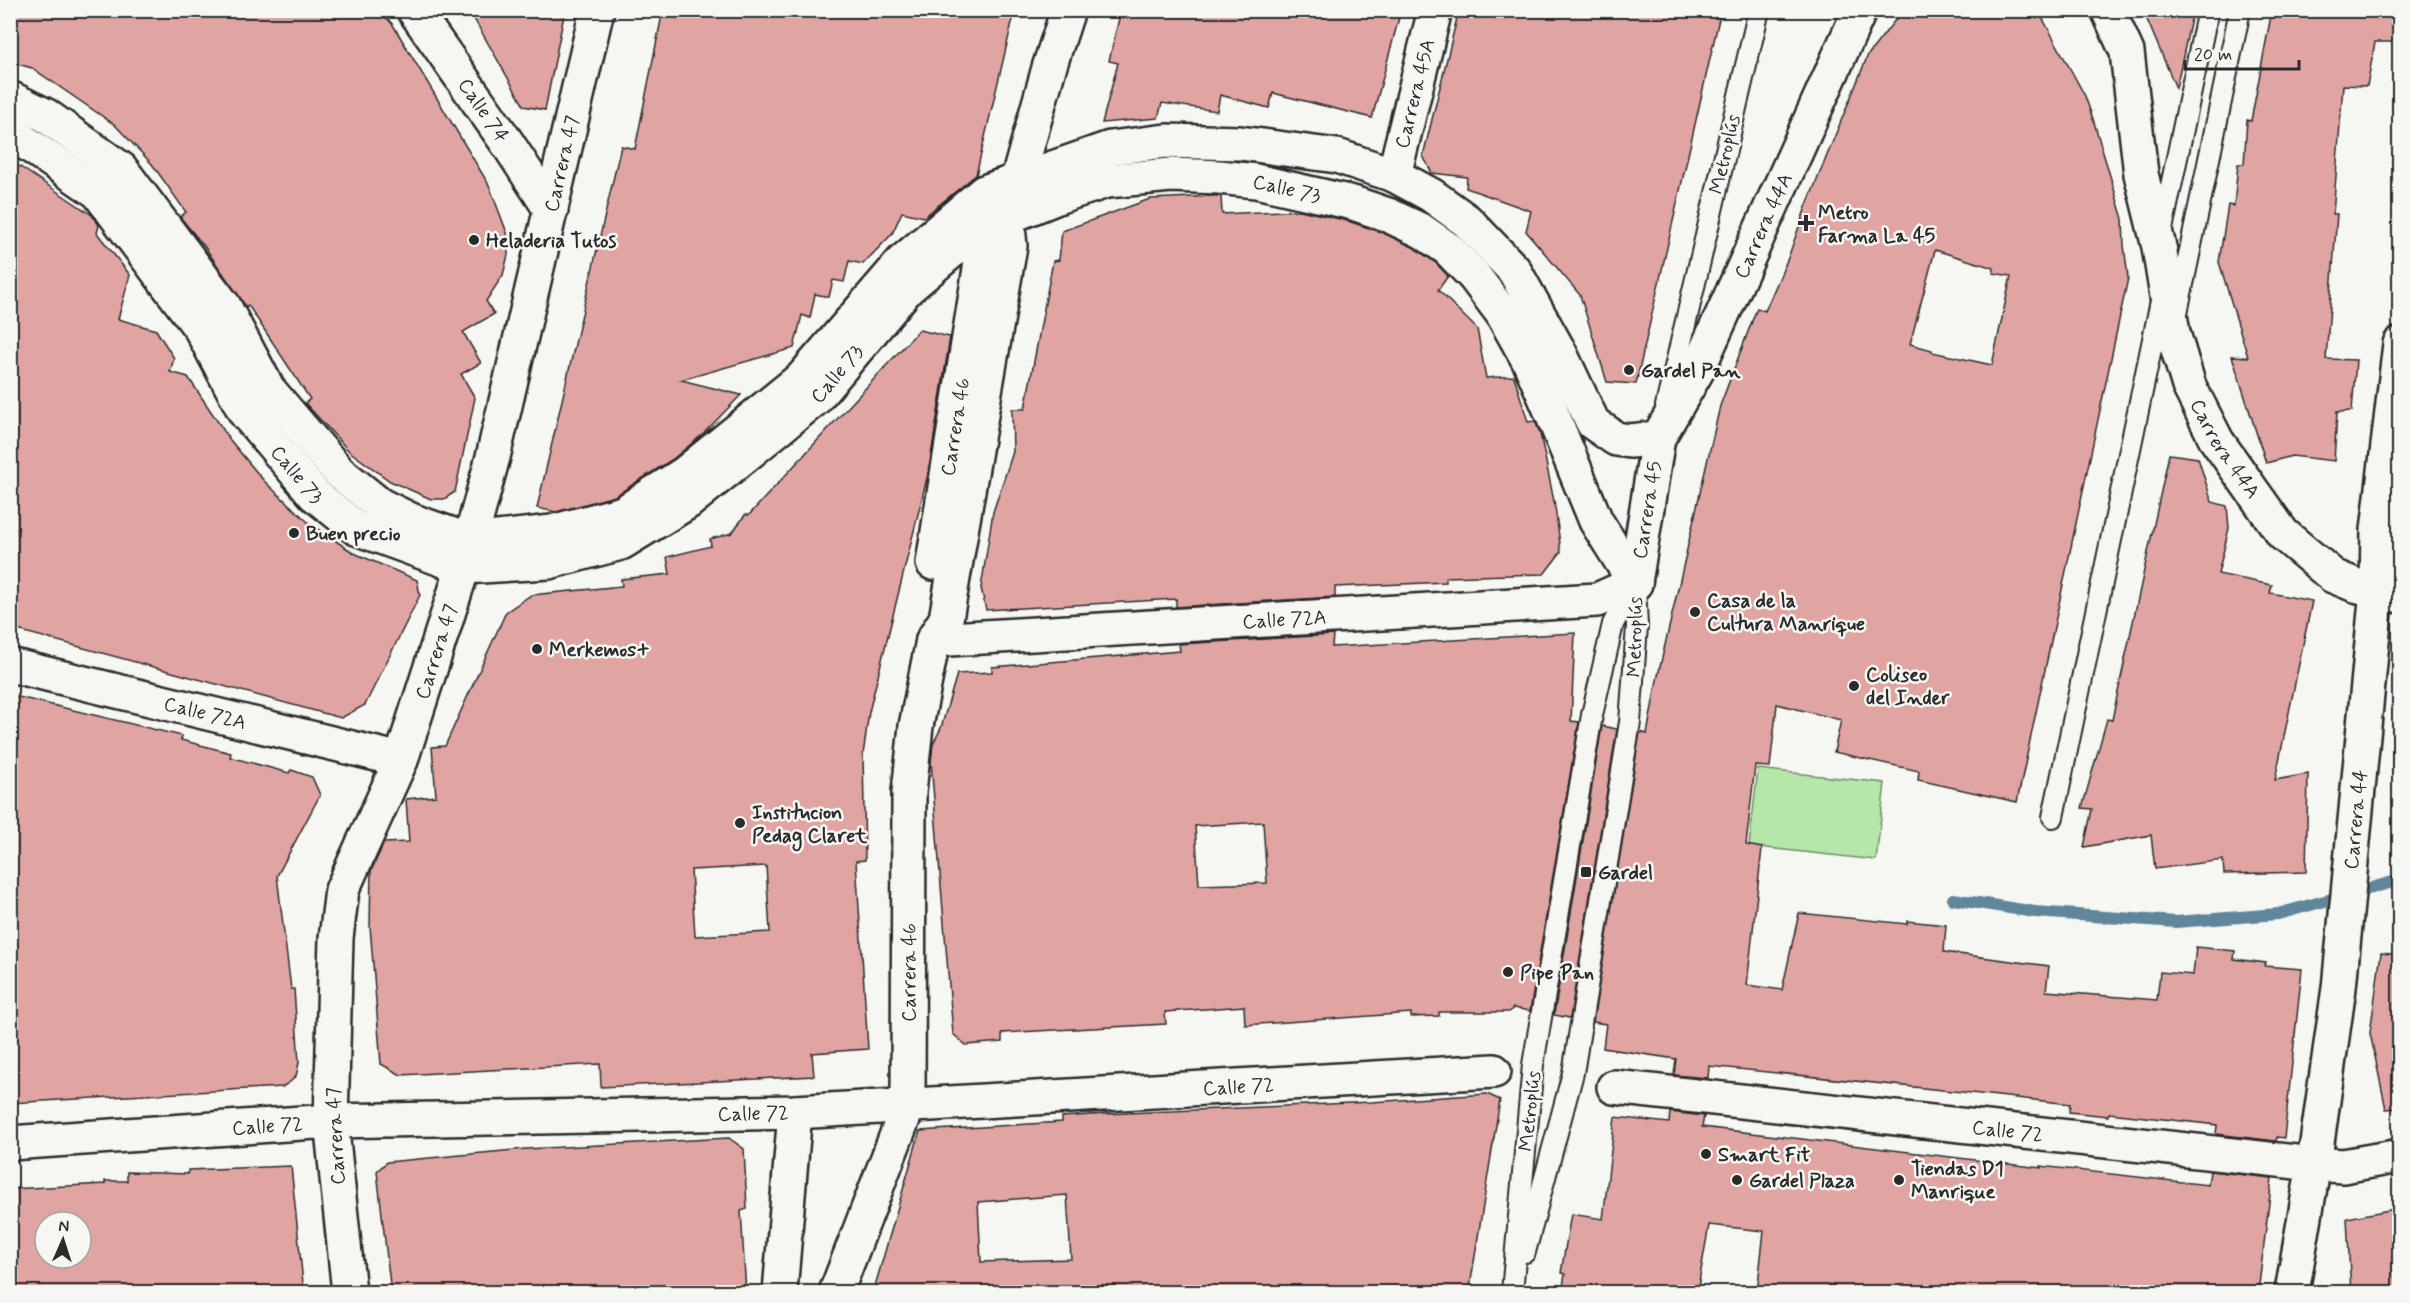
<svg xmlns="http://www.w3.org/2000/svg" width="2410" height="1303" font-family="Mynerve,sans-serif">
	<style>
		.green { fill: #b4e7a8; stroke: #70896a; stroke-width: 1.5 }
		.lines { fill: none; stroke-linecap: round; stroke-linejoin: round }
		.stream { stroke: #61869b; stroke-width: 12 }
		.building { fill: #e0a5a3; stroke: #2b2b2b; stroke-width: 1.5; fill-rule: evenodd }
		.lane-casing { stroke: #2b2b2b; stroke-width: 24 }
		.street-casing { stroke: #2b2b2b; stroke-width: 38 }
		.secondary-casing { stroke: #2b2b2b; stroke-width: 38 }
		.lane { stroke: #f6f6f2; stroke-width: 20 }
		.street { stroke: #f6f6f2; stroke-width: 33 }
		.secondary { stroke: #f6f6f2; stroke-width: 33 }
		.poi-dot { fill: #2b2b2b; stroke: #f6f6f2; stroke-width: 2 }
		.labels { text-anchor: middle; stroke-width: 5; stroke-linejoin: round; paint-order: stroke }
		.street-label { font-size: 20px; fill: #2b2b2b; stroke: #f6f6f2 }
		.poi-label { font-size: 20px; font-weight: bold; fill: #2b2b2b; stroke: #f6f6f2; text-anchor: start }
	</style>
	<rect width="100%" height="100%" fill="#f6f6f2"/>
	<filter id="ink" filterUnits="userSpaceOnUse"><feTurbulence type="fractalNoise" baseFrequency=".0167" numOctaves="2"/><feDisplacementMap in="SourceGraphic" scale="12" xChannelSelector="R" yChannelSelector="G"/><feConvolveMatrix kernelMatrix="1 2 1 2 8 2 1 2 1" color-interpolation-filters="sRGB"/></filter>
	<g filter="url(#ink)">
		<path class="green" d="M1758,769L1885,783L1876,860L1749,846Z"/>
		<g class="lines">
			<path class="stream" d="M1953,899L2035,912L2176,922L2278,914L2400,880"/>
		</g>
		<g class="building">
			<path d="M10,10H380L393,25L489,185L507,233L508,255L503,275L486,301L494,314L463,332L481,363L461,374L475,398L455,492L444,499H431L390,481L349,451L305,403L310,399L248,305L246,307L204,246L180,217L186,212L152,164L115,125L32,68L10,62Z"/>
			<path d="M469,10H565L545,110L524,106Z"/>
			<path d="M663,10H1015L976,175L924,217L902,212L892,234L863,264L849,261L844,282L833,280L829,297L815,294L810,318L802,315L794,348L681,380L741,395L702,435L673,459L615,496L556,512L537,508L621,146L635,149Z"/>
			<path d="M1121,10H1401L1372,118L1273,93L1269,108L1220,95L1217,111L1162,103L1158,118L1102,123L1118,63L1109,61Z"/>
			<path d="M1459,10H1721L1636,384L1607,382L1580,295L1526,231L1531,211L1466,188L1467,177L1432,173L1423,156Z"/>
			<path d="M1907,10H2038L2085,96L2093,119L2123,219L2124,245L2128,278L2017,802L1918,780L1919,771L1834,752L1841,720L1777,704L1770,767L1755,766L1746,845L1762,848L1747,985L1782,990L1799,913L1907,924V921L1946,925L1944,952L2049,966L2046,991L2157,1000L2160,972L2193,975L2196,947L2235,951L2234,959L2266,963L2265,966L2302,969L2284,1138L2277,1137L2276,1141L2216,1134L2217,1125L2109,1113L2108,1116L2069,1112L2070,1104L1962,1092L1709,1066L1708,1078L1674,1075L1676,1059L1603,1048L1606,1024L1593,1022L1640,732L1647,734L1657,680L1720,406L1757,308L1765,311L1788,258L1806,207L1868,55L1899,15ZM1935,250L1994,268L1993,273L2011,276L1992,365L1932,352V350L1910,344Z"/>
			<path d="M2143,10H2193L2176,88Z"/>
			<path d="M2272,10H2400L2395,42H2375L2367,86L2343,85L2333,214H2337L2326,359L2356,360L2352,411L2337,412L2334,461L2292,456L2266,463L2232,356L2248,357L2219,262L2228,205L2234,206L2238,164H2244L2247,120L2251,121Z"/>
			<path d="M10,160L92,215L99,225L97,233L130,275L118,319L156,330L174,358L170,372L188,377L230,440L264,481L310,524L354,553L417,580L420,595L365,705L341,718L10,628Z"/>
			<path d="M1214,196H1221L1222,214L1300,210L1348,221L1381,232L1413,247L1436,263L1448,276L1438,290L1477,329L1486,378L1514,376L1528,422L1535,421L1540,433L1555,506L1561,552L1544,574L1446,577V582L1335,587V597L1176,607V599L986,610L981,588L993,512L1013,452L1012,409H1025L1053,261L1059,260L1062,231L1150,199Z"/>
			<path d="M919,330L950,337L928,474L869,712L863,755L865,860L856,861L868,1049L812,1053L814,1076L601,1087L600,1064L401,1075L381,1064L370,926L371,871L384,843L409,842L406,799L436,796L432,747L445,746L506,612L531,595L622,586L621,579L670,574L667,557L711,546L710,539L732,533L745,515H749ZM766,866L770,932L695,936L691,870Z"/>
			<path d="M2169,454L2198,458L2212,502L2227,506L2229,528L2218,574L2272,585L2270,593L2312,601L2275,780L2308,774L2306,872L2224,874L2223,860L2155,869L2151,835L2084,847L2092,809L2082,808L2107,719L2112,720Z"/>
			<path d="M1575,633L1571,721L1579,722L1530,1011L1513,1008L1509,1012H1439V1016L1411,1017V1013L1245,1025L1244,1006L1165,1012L1166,1024L1002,1033V1042L966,1045L953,1034L931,762L933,744L941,728L957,674L992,672V667L1180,651L1179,644L1333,635L1332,647ZM1263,822L1267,883L1199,885L1195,826Z"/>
			<path d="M10,695L182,736L181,740L231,753L230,757L289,773L291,770L312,777L320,795L277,876L291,989H294L299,1063L296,1076L290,1082L282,1087L10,1103Z"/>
			<path d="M1602,726L1617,729L1570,1018L1554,1015Z"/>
			<path d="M2381,953L2400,955V1108L2386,1109L2370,1033Z"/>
			<path d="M1487,1094L1500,1100L1469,1293H873L920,1131L1062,1122V1117L1105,1114L1372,1102ZM1067,1195L1071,1259L981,1262L978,1202Z"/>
			<path d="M1670,1112L1704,1116L1702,1127L2041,1168V1166L2208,1185L2210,1171L2272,1178L2258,1293H1757L1764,1231L1709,1225L1697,1293H1562L1565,1274L1561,1273L1571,1214L1603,1219L1615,1117L1669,1123Z"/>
			<path d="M729,1138L744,1149L747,1209L741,1211L746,1293H391L377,1171L387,1162L526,1149Z"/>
			<path d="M291,1166L304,1293H11V1189L105,1184V1181H127V1172L188,1174V1170ZM45,1222H81V1258H45Z"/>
			<path d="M2400,1208V1293H2351L2347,1218Z"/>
		</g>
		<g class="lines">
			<g class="lane-casing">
				<g id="lane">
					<path d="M2161,234L2208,10"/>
					<path d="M2177,313L2240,10"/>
					<path d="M1666,406L1759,10"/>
					<path d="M2053,817L2161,301"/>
					<path d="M1525,1252L1573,1073L1630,722L1637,626L1635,585"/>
					<path d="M1512,1292L1533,1065L1592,715L1613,624L1635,583"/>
				</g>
			</g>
			<g class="street-casing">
				<g id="street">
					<path id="s1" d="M414,10L508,144L551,210"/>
					<path id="s2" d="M1394,175L1435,10"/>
					<path id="s3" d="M10,665L401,760"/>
					<path id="s4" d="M1614,1087L2314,1164"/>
					<path id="s5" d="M10,1143L331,1121L795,1112L1494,1071"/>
					<path d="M780,1292L795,1112"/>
				</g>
			</g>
			<g class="secondary-casing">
				<g id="secondary">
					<path id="s6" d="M2108,10L2127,52L2141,174L2159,247L2173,333L2189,386L2217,441L2283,534L2333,576L2355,585L2400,596"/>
					<path d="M10,98L45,115L121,169L224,306L268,389L339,472L380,505L413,521L470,541L552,532L623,513L684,474L803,377L903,261L984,192L1110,148L1166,141L1240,143L1337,156L1394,175L1431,195L1467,221L1514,270L1560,353L1593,423L1616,439L1630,441L1658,438"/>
					<path id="s7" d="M10,132L98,192L201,329L245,412L315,495L356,528L463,567L549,562L621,543L688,502L815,399L907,289L978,229L1060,196L1107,181L1171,175L1219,177L1256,181L1353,203L1388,215L1422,231L1448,249L1474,276L1502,313L1530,363L1548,404L1596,521L1635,583"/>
					<path id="s8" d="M933,563L982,256L1007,218L1049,68L1068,10"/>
					<path id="s9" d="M1635,583L1658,438L1697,371L1860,10"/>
					<path id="s10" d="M933,640L1597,600L1635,583"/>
					<path d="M2314,1164L2343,1166L2400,1156"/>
					<path id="s11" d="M349,1292L331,1121L336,938L342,890L401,760L463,567L493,457L597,10"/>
					<path id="s12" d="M836,1292L908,1106L909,792L916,726L933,640L946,619L1010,246L1007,218"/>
					<path id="s13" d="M2292,1292L2314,1164L2339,988L2377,590L2378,530L2400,344"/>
				</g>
			</g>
			<use href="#lane" class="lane"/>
			<use href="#street" class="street"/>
			<use href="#secondary" class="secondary"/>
		</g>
	</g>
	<g class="poi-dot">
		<path d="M1803 214h6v6h6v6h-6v6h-6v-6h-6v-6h6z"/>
		<circle cx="474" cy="240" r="6"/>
		<circle cx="1629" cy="370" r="6"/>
		<circle cx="294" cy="533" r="6"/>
		<circle cx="1695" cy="612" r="6"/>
		<circle cx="537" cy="649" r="6"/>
		<circle cx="1854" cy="686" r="6"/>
		<circle cx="740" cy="823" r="6"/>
		<rect x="1580" y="866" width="12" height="12" rx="3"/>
		<circle cx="1508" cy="972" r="6"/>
		<circle cx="1706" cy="1154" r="6"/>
		<circle cx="1737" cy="1180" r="6"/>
		<circle cx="1899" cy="1180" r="6"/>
	</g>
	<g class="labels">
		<g class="street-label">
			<text dy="7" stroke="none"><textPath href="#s2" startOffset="84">Carrera 45A</textPath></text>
			<text dy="7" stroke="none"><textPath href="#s1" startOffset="122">Calle 74</textPath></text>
			<text transform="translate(1724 154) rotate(-77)" y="7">Metroplús</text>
			<text dy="7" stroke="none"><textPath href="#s11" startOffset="1164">Carrera 47</textPath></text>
			<text dy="7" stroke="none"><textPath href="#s7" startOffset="1605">Calle 73</textPath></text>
			<text dy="7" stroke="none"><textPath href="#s9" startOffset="384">Carrera 44A</textPath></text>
			<text dy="7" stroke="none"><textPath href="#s7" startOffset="1083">Calle 73</textPath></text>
			<text dy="7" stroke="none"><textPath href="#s8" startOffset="138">Carrera 46</textPath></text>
			<text dy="7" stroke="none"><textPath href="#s6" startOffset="459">Carrera 44A</textPath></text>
			<text dy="7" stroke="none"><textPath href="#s7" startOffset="453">Calle 73</textPath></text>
			<text dy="7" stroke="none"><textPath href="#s9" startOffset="74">Carrera 45</textPath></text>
			<text dy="7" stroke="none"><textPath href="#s10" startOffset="352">Calle 72A</textPath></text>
			<text transform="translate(1634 637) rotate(-89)" y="7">Metroplús</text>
			<text dy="7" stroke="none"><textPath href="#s11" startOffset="660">Carrera 47</textPath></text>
			<text dy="7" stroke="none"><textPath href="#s3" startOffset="201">Calle 72A</textPath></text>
			<text dy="7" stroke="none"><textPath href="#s13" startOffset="477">Carrera 44</textPath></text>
			<text dy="7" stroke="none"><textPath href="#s12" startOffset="333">Carrera 46</textPath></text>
			<text dy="7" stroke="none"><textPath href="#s5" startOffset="1230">Calle 72</textPath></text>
			<text transform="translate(1529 1111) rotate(-84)" y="7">Metroplús</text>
			<text dy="7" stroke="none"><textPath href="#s5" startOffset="744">Calle 72</textPath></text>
			<text dy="7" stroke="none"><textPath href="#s5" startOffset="258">Calle 72</textPath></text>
			<text dy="7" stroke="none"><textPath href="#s4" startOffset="396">Calle 72</textPath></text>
			<text transform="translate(335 1136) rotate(-93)" y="7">Carrera 47</text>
		</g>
		<g class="poi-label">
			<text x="1818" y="219">Metro<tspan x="1818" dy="23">Farma La 45</tspan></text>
			<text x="486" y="247">Heladeria Tutos</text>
			<text x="1641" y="377">Gardel Pan</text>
			<text x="306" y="540">Buen precio</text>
			<text x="1707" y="607">Casa de la<tspan x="1707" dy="23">Cultura Manrique</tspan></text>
			<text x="549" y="656">Merkemos+</text>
			<text x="1866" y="681">Coliseo<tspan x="1866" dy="23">del Inder</tspan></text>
			<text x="752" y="819">Institucion<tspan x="752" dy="23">Pedag Claret</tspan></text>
			<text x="1598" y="879">Gardel</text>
			<text x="1520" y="979">Pipe Pan</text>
			<text x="1718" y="1161">Smart Fit</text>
			<text x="1911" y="1175">Tiendas D1<tspan x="1911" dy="23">Manrique</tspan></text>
			<text x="1749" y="1187">Gardel Plaza</text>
		</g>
	</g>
	<rect width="2410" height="1303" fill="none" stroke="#f6f6f2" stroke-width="36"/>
	<rect x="18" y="18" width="2374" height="1267" fill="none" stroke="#2b2b2b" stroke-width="2" filter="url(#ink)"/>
	<g transform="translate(63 1240) rotate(3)"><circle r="28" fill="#f6f6f2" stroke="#a5a5a2" stroke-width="1.5"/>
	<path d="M0-4.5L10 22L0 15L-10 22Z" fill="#2b2b2b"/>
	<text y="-9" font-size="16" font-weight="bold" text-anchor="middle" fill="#2b2b2b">N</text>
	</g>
	<path d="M2185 60v9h114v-9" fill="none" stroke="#2b2b2b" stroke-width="3"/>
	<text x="2194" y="60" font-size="18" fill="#2b2b2b" stroke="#f6f6f2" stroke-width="4.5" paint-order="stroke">20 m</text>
</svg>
